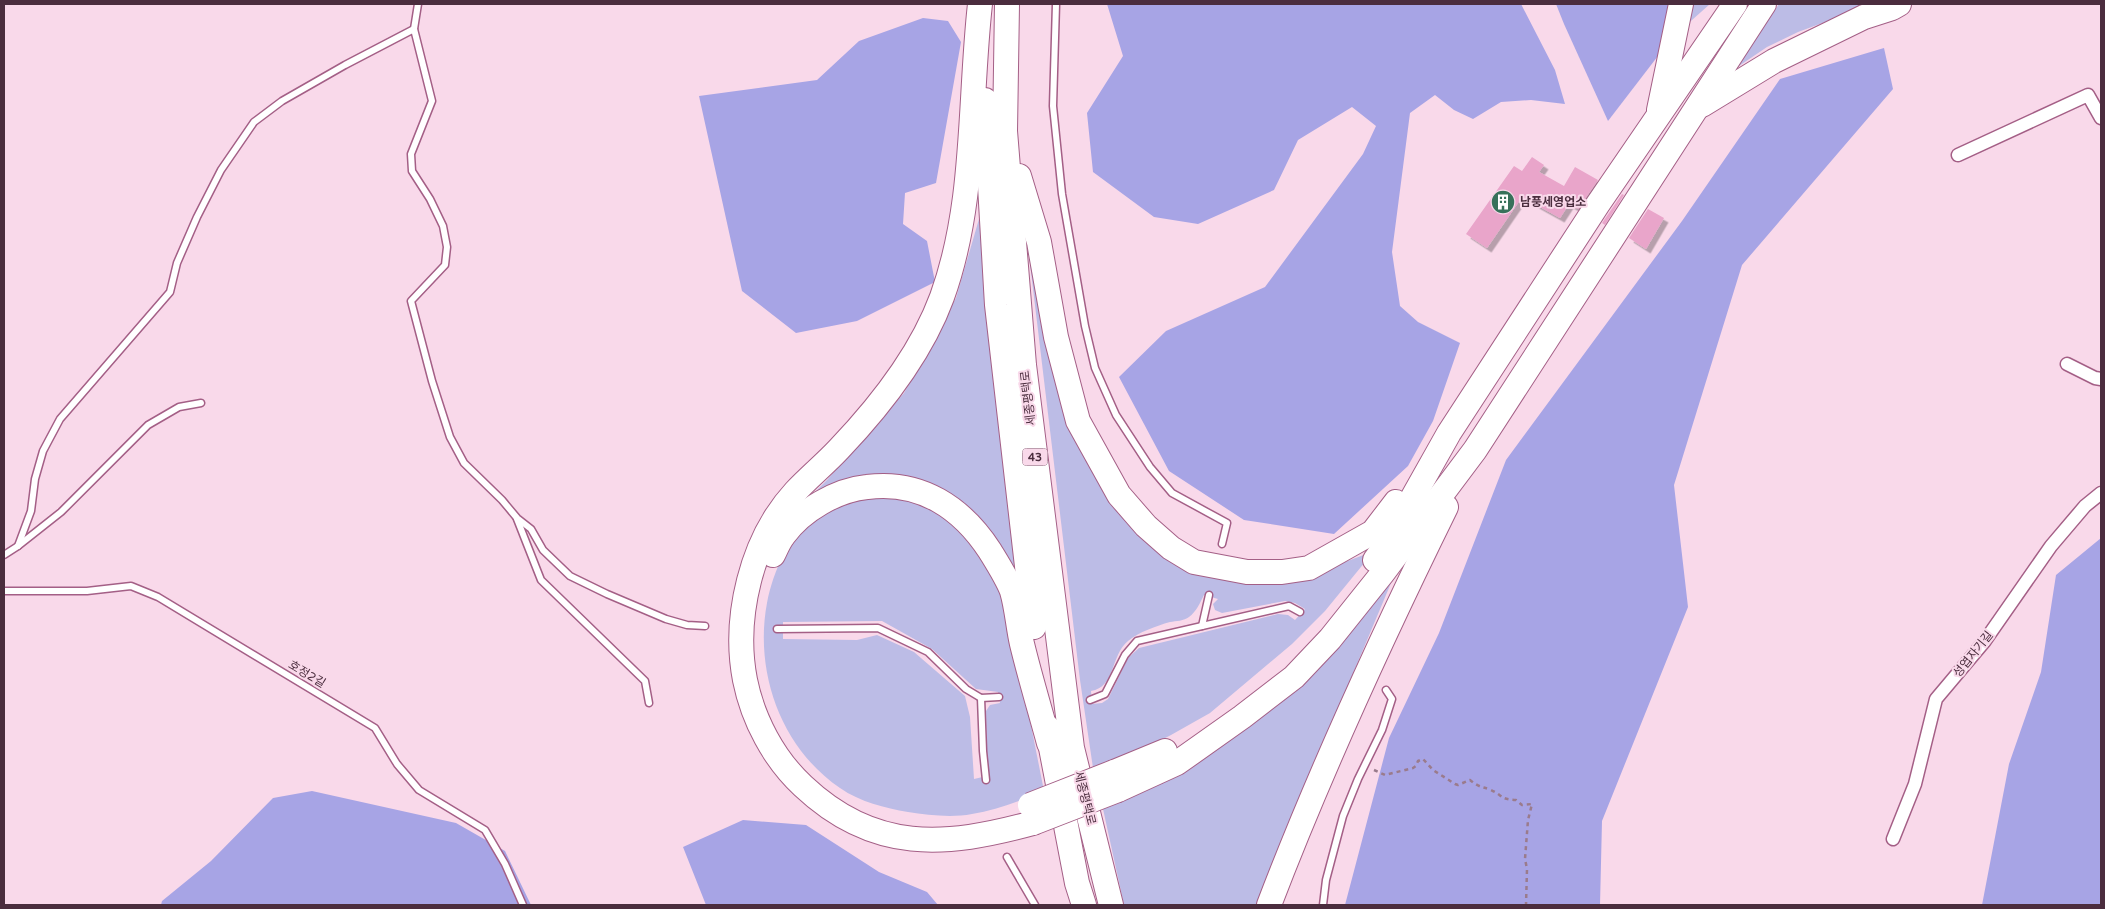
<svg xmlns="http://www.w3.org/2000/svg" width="2105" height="909" font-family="'Varela Round','Noto Sans KR',sans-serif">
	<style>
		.green { fill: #bcbce6; fill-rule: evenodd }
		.forest { fill: #a7a4e5 }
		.building { fill: #e9a5ca; filter: url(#shadow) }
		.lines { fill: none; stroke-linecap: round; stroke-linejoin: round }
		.lane-casing { stroke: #a45f86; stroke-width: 9 }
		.street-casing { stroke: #a45f86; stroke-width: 15 }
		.highway-casing { stroke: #a45f86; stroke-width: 26 }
		.path { stroke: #9a7b8c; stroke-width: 2.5; stroke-dasharray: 4 4; stroke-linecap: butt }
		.lane { stroke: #fff; stroke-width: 6 }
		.street { stroke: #fff; stroke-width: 12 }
		.highway { stroke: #fff; stroke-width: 24 }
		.highway-bridge-casing { stroke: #a45f86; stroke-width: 26; stroke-linecap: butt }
		.highway-bridge { stroke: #fff; stroke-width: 24 }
		.labels { text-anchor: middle; stroke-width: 4; stroke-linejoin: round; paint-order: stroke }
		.shield { fill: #f9d9ea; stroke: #7f6172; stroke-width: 1 }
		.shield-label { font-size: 11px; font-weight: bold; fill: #4b2d3e }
		.poi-label { font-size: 12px; font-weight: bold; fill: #4b2d3e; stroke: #f9d9ea; text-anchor: start }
		.street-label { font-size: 12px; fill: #4b2d3e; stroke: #f9d9ea }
	</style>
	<defs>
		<filter id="shadow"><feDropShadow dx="4.5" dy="4.5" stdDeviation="0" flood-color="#0004"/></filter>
	</defs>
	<rect width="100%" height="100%" fill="#f9d9ea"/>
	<g class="green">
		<path d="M1689,4H1710L1683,28Z"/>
		<path d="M1779,4H1874L1798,32L1767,47L1736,68Z"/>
		<path d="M979,219L1015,570L1002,555L978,516L943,489L915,479L892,474L848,479L804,503L827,480L904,393L956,298Z"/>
		<path d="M1028,247L1064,397L1171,557L1324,570L1374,551L1325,611L1292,644L1210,713L1171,735L1126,758L1093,768L1080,680ZM1204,595L1218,599L1213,604L1215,610L1222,613L1285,601L1295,603L1305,609L1295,620L1288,615L1278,614L1139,648L1128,658L1108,699L1102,703L1092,704L1091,691C1116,687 1110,656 1128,641C1139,632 1156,626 1170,622C1176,621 1184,621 1189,617C1196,612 1200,603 1204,595Z"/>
		<path d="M861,496L921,500L970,534L1005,594L1044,791C1020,801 997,810 972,814C951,818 928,815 908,812C885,808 860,802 840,788C781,748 754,672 767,603C773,572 789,534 816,515C829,507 847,502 861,496ZM882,621L932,649L976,689L998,692L1000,703L990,705L986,711L987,776L974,779L970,717L965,696L914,652L877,635L857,640L783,639V622Z"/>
		<path d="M1391,583L1256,905H1124L1103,809L1363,615Z"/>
	</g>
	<g class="forest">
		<path d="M1107,4H1521L1555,70L1565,104L1531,100L1501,102L1473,119L1454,110L1435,95L1410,113L1392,252L1400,306L1418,322L1460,343L1433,421L1408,466L1334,534L1244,520L1169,471L1119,377L1166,331L1265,287L1363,154L1376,126L1352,107L1298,140L1274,190L1198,224L1154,217L1093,172L1087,113L1123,56Z"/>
		<path d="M1556,4H1671V39L1608,121L1564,24Z"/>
		<path d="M923,18L948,21L961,42L936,183L905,193L903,224L927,241L935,282L857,321L796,333L742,291L699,96L817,80L859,41Z"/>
		<path d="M1884,48L1893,89L1742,265L1674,485L1688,607L1602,821L1600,905H1345L1389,738L1439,633L1506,460L1682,221L1780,79Z"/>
		<path d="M2101,538V905H1982L2009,764L2041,672L2056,575Z"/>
		<path d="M312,791L456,823L505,851L531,905H161L162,901L211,861L273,798Z"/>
		<path d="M743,820L806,825L879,872L927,892L938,905H706L683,847Z"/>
	</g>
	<g class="building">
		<path d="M1532,157L1544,165L1539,172L1564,186L1575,167L1598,180L1578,209L1569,204L1560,218L1522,197L1487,248L1466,234L1514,166L1522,171Z"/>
		<path d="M1622,194L1624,195L1605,225L1602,223Z"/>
		<path d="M1648,209L1664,218L1646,249L1629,238Z"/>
	</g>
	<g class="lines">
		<g class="lane-casing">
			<g id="lane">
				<path d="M418,4L414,29L432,101L411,154L412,171L430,199L443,226L447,247L445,265L411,301L432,381L450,437L464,463L502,500L517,518L531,529L543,550L570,576L607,594L666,619L687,625L705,626"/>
				<path d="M1056,4L1053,106L1062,194L1085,326L1095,368L1116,415L1150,467L1172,493L1227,523L1222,544"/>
				<path d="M517,519L541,580L645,681L649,703"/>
				<path d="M18,546L31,511L35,479L43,451L60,419L170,292L177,263L197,217L221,170L254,122L282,101L345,65L414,29"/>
				<path d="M4,555L18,546L61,512L148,425L179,407L201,403"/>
				<path d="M4,591H87L131,586L158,597L375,728L397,764L419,790L485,830L505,864L523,905"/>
				<path d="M1202,626L1209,595"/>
				<path d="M777,629L878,628L928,652L966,689L981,698L999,697"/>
				<path d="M981,698L983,751L986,780"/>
				<path d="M1090,700L1105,694L1125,655L1137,641L1289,606L1300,612"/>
				<path d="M1007,857L1035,905"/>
				<path d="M1323,905L1326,880L1343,816L1358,779L1382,730L1392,699L1386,690"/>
			</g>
		</g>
		<g class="street-casing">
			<g id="street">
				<path d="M1958,155L2088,95L2101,118"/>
				<path d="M2067,364L2095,378L2101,379"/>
				<path d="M1893,839L1915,784L1936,699L1984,642L2051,546L2085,506L2101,493"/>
			</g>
		</g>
		<g class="highway-casing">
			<g id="highway">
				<path d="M980,4C969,102 976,203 942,297C921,354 881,405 839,449C825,464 809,477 795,492C751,540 733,618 745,680C753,720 774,759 803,786C874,853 945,847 1033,823"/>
				<path d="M1007,4L1005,131L1024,365L1072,748L1111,905"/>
				<path d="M985,100L997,305L1034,627"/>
				<path d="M1702,105L1774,61L1864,17L1892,8L1899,4"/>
				<path d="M1659,110L1681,4"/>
				<path d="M1019,176L1039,242L1056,337L1078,421L1119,495L1146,526L1171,548L1194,562L1247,572H1282L1309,568L1373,532L1396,502"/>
				<path d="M773,555C776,549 779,541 784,535C802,510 837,490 867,487C921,480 962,508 990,551C998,564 1007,578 1012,591C1017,608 1018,627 1022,644C1030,677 1040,710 1049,743"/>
				<path d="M1375,560L1386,545L1449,433L1598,204L1735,4"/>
				<path d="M1047,727L1077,883L1084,905"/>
				<path d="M1114,772L1165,751"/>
				<path d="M1118,790L1177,763L1242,717L1294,677L1330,639L1382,574L1475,450L1764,4"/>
				<path d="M1269,905C1321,769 1382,637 1446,507"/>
			</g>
		</g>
		<path class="path" d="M1374,770L1385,775L1413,768L1416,766L1418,761L1423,759L1433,770L1455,784L1458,785L1470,780C1480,788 1481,786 1491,790C1504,796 1499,799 1516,800L1522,805L1532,804L1528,820L1525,859L1527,869L1526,905"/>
		<use href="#lane" class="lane"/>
		<use href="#street" class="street"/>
		<use href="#highway" class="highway"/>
		<g class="highway-bridge-casing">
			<g id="highway-bridge">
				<path d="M1030,805L1114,772"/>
				<path d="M1033,823L1118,790"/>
			</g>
		</g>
		<use href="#highway-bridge" class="highway-bridge"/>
	</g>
	<defs>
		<g id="building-disc" transform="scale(1.25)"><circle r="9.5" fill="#37715a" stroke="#f9d9ea"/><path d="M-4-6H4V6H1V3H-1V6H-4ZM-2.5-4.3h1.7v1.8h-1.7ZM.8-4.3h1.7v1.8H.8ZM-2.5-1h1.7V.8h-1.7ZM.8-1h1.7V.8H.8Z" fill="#fff"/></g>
	</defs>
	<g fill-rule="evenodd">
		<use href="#building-disc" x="1503" y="202"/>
	</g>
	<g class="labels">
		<rect class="shield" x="1022.5" y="448.5" width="25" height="17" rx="4"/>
		<g class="shield-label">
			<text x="1035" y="461">43</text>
		</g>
		<g class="poi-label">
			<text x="1520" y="206">남풍세영업소</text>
		</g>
		<g class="street-label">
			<text transform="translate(1028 398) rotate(-97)" y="4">세종평택로</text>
			<text transform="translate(1973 654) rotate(-51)" y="4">성엽자기길</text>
			<text transform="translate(307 674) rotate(31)" y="4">호정2길</text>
			<text transform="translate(1085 798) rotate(76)" y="4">세종평택로</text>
		</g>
	</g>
	<rect width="2105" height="909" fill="none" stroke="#4b2d3e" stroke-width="10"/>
</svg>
